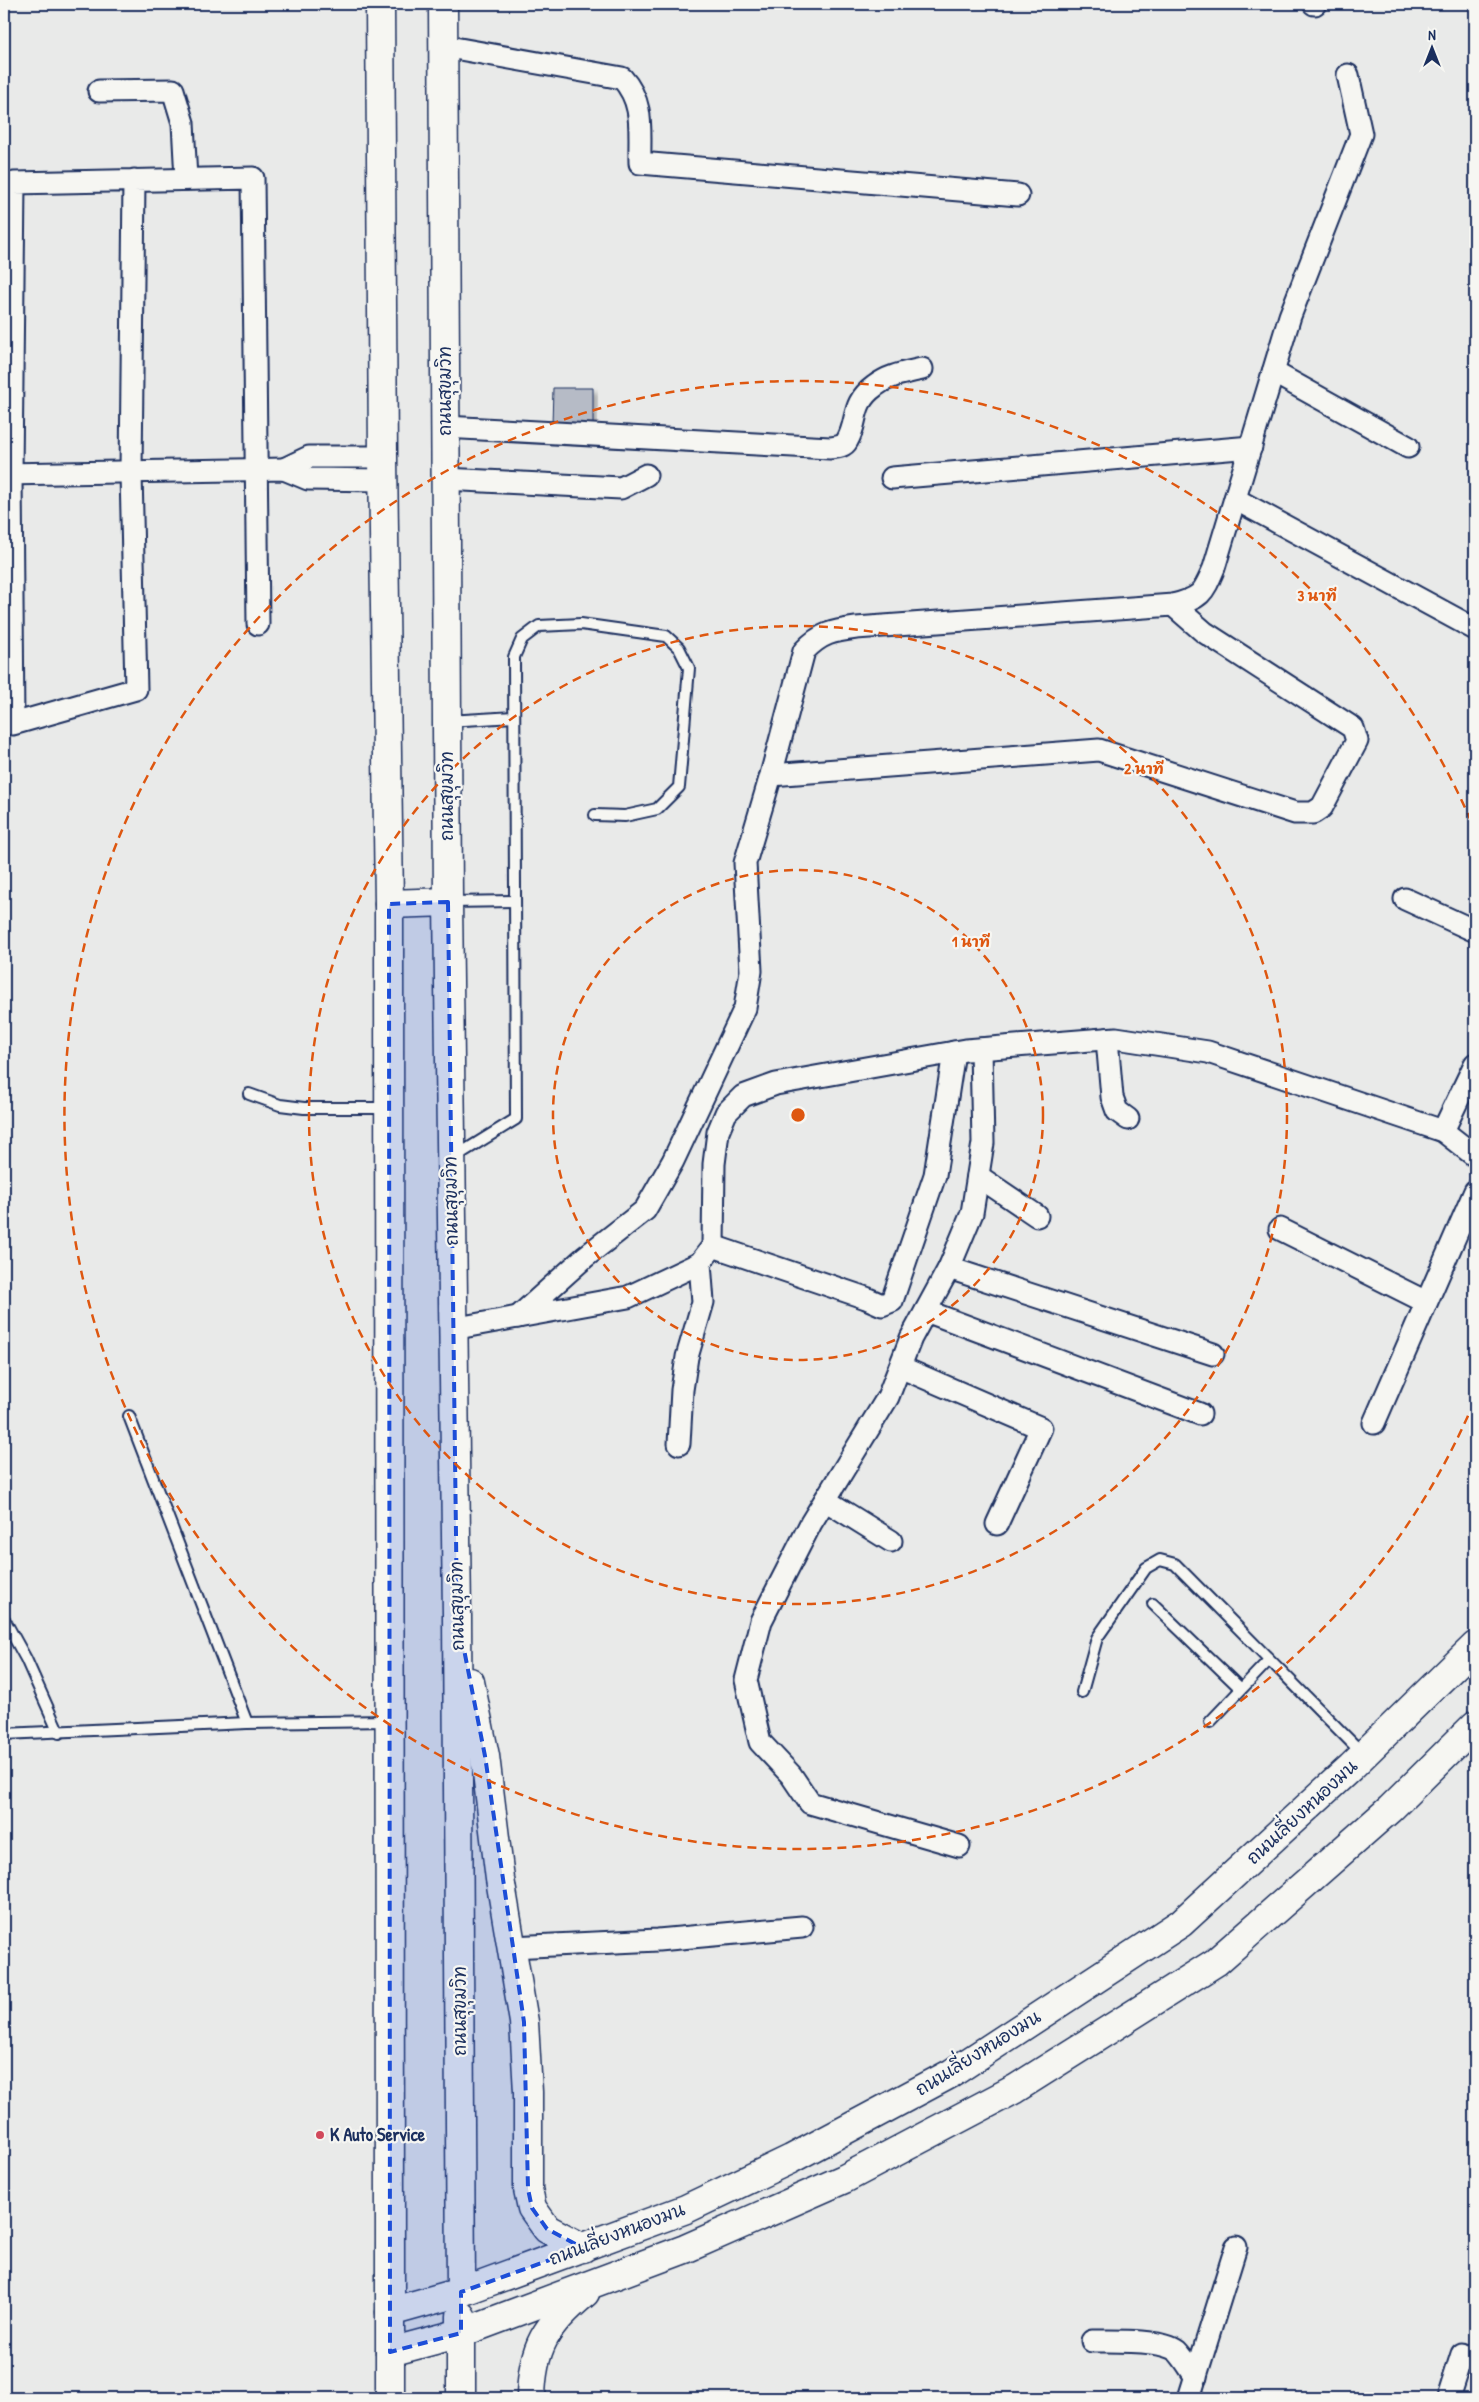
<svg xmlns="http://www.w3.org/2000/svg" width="1479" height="2402" font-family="'Patrick Hand','Playpen Sans Thai',sans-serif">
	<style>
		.building { fill: #b6bbc6; stroke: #1b2f5e; filter: url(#shadow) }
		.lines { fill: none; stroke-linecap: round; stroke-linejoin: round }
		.service-casing { stroke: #1b2f5e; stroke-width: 14 }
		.minor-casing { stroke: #1b2f5e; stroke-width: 25 }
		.primary-casing { stroke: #1b2f5e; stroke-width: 31 }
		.trunk-casing { stroke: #1b2f5e; stroke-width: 31 }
		.service { stroke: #f6f6f2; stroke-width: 10 }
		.minor { stroke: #f6f6f2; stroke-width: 21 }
		.primary { stroke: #f6f6f2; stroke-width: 28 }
		.trunk { stroke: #f6f6f2; stroke-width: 28 }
		.marked { fill: #1d4ed8; fill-opacity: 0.2; stroke: #1d4ed8; stroke-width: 4; stroke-dasharray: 10 6; stroke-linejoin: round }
		.ring { fill: none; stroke: #de5710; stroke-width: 2.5; stroke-dasharray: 9 6 }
		.poi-dot { fill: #d1495b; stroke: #f6f6f2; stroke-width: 2 }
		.labels { text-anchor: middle; stroke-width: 4.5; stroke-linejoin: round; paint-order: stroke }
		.street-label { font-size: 18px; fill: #1b2f5e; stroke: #f6f6f2 }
		.poi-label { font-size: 18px; font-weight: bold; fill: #1b2f5e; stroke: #f6f6f2; text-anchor: start }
		.centre { fill: #de5710; stroke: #f6f6f2; stroke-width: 2.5 }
		.ring-label { font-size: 15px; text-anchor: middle; font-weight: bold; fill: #de5710; stroke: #f6f6f2; stroke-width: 4.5; stroke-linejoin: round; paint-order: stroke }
	</style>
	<defs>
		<filter id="shadow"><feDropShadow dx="4.5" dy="4.5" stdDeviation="2.5" flood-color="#0004"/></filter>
	</defs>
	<rect width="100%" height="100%" fill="#e9eae9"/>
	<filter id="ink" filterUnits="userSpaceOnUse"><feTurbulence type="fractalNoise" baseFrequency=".02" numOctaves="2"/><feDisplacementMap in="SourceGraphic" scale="10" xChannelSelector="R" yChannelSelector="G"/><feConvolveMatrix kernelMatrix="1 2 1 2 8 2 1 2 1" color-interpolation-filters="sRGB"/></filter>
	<g filter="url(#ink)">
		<path class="building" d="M553,388H593V425H552Z"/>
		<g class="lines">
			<g class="service-casing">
				<g id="service">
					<path d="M448,721L514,717"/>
					<path d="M449,902L514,901"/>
					<path d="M249,1094L280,1105L304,1108H388"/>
					<path d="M453,1158L516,1119L514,657L522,639L539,626L581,624L666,636L679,648L689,668L679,787L657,809L625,816L595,815"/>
					<path d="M129,1416L247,1723"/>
					<path d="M1153,1604L1240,1688"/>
					<path d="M4,1619L26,1659L59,1733"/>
					<path d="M1082,1692L1097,1638L1146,1568L1160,1560L1175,1564L1363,1754"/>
					<path d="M1210,1722L1269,1660"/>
					<path d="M4,1734L247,1723L389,1721"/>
				</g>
			</g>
			<g class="minor-casing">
				<g id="minor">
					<path d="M1314,4H1315"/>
					<path d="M443,46L622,78C645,104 639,130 640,163L1018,195"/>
					<path d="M99,91L173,90L183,123L186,179"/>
					<path d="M134,180L131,473L136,689L13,724L11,474L14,183C94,181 173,180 253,178L258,624"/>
					<path d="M1273,372L1408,447"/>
					<path d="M445,427L830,448C836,447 844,447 847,441C859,421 850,404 875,386C889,375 905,373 922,369"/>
					<path d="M284,469L309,457H383"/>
					<path d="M4,474L284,469L308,479L383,480"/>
					<path d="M892,478L1251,447"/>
					<path d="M445,479L621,488L646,475"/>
					<path d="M1235,499L1475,629"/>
					<path d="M771,775L1099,750L1295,813H1313L1322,807L1357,741L1353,728L1204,632L1173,605"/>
					<path d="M1405,899L1475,931"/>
					<path d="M1107,1039L1112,1097L1117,1111L1128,1119"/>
					<path d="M1443,1131L1475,1064"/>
					<path d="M978,1176L1037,1216"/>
					<path d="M1280,1229L1426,1302"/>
					<path d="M713,1246L866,1298L882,1305L892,1301L935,1175L954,1052"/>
					<path d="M949,1268L1213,1354"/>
					<path d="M926,1311L1200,1414"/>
					<path d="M518,1317L585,1257L645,1210L673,1161L745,1008L751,971L745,863L771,775L804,651C821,633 833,631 856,628L1173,605C1201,598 1203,594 1214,568L1290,316L1361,134L1348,75"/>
					<path d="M452,1329L628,1297L700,1263L713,1246L714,1164L718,1132L726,1113L743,1096L776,1084L966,1050L1116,1038L1208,1052L1443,1131L1475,1156"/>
					<path d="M900,1367L1041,1428L997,1524"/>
					<path d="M1374,1423L1475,1191"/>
					<path d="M679,1444L682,1390L687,1357L703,1302L700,1263"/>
					<path d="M825,1500L891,1541"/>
					<path d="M959,1846L810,1803L791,1775L760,1742L746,1680L761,1621L811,1523L888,1397L911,1338L949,1268L972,1213L983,1143L981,1049"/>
					<path d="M511,1947L658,1940L802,1927"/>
					<path d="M1092,2341C1112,2341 1162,2339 1177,2351C1184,2358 1190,2369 1196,2377"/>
					<path d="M1189,2398L1236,2247"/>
					<path d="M1448,2398L1462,2354"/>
				</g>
			</g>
			<g class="primary-casing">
				<g id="primary">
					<path d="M380,4L383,457L389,904L390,2312"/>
					<path d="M443,4L448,902L457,1614L461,2292"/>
					<path d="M389,904L448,902"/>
					<path d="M470,1682L485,1756L500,1879L524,2022L528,2092V2189L532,2208L547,2229L583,2248"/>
				</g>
			</g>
			<g class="trunk-casing">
				<g id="trunk">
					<path d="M390,2352L461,2333L685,2249L844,2179L1015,2089L1216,1962L1390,1809L1475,1725"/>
					<path d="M390,2398V2312L461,2292L686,2209L791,2159L952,2073L1181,1923L1351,1767L1475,1646"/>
					<path d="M461,2398V2316"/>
					<path d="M531,2398C532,2347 546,2325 585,2293"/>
				</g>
			</g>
			<use href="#service" class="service"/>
			<use href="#minor" class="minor"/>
			<use href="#primary" class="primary"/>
			<use href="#trunk" class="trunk"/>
		</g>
	</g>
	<path class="marked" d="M448,902L457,1614L485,1756L524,2022L528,2189L532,2208L547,2229L583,2248L461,2292V2333L390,2352L389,904Z"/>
	<g class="ring">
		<circle cx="798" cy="1115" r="245"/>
		<circle cx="798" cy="1115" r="489"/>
		<path d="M1474 1402A734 734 0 1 1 1474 828"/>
	</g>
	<circle class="poi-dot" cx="320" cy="2135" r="5"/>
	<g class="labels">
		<g class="street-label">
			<text transform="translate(445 391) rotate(-90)" y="6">ถนนสุขุมวิท</text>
			<text transform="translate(447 796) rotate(-90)" y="6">ถนนสุขุมวิท</text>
			<text transform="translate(451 1201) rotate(-91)" y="6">ถนนสุขุมวิท</text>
			<text transform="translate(457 1606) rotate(-91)" y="6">ถนนสุขุมวิท</text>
			<text transform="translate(1302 1812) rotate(-43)" y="6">ถนนเลี่ยงหนองมน</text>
			<text transform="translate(460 2011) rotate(-90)" y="6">ถนนสุขุมวิท</text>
			<text transform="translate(978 2053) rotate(-32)" y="6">ถนนเลี่ยงหนองมน</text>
			<text transform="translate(617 2234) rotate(-21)" y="6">ถนนเลี่ยงหนองมน</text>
		</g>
		<g class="poi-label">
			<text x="330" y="2141">K Auto Service</text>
		</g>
	</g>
	<circle cx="798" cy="1115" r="8" class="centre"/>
	<g class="ring-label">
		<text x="1317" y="601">3 นาที</text>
		<text x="1144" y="774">2 นาที</text>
		<text x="971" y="947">1 นาที</text>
	</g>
	<rect width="1479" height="2402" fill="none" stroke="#f6f6f2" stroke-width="20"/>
	<rect x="10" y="10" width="1459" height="2382" fill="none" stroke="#1b2f5e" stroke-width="2" filter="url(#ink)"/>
	<g transform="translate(1432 48)" stroke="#f6f6f2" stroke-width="4" paint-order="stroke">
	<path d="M0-4L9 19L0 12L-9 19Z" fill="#1b2f5e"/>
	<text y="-8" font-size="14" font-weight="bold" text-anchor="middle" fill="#1b2f5e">N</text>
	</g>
</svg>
